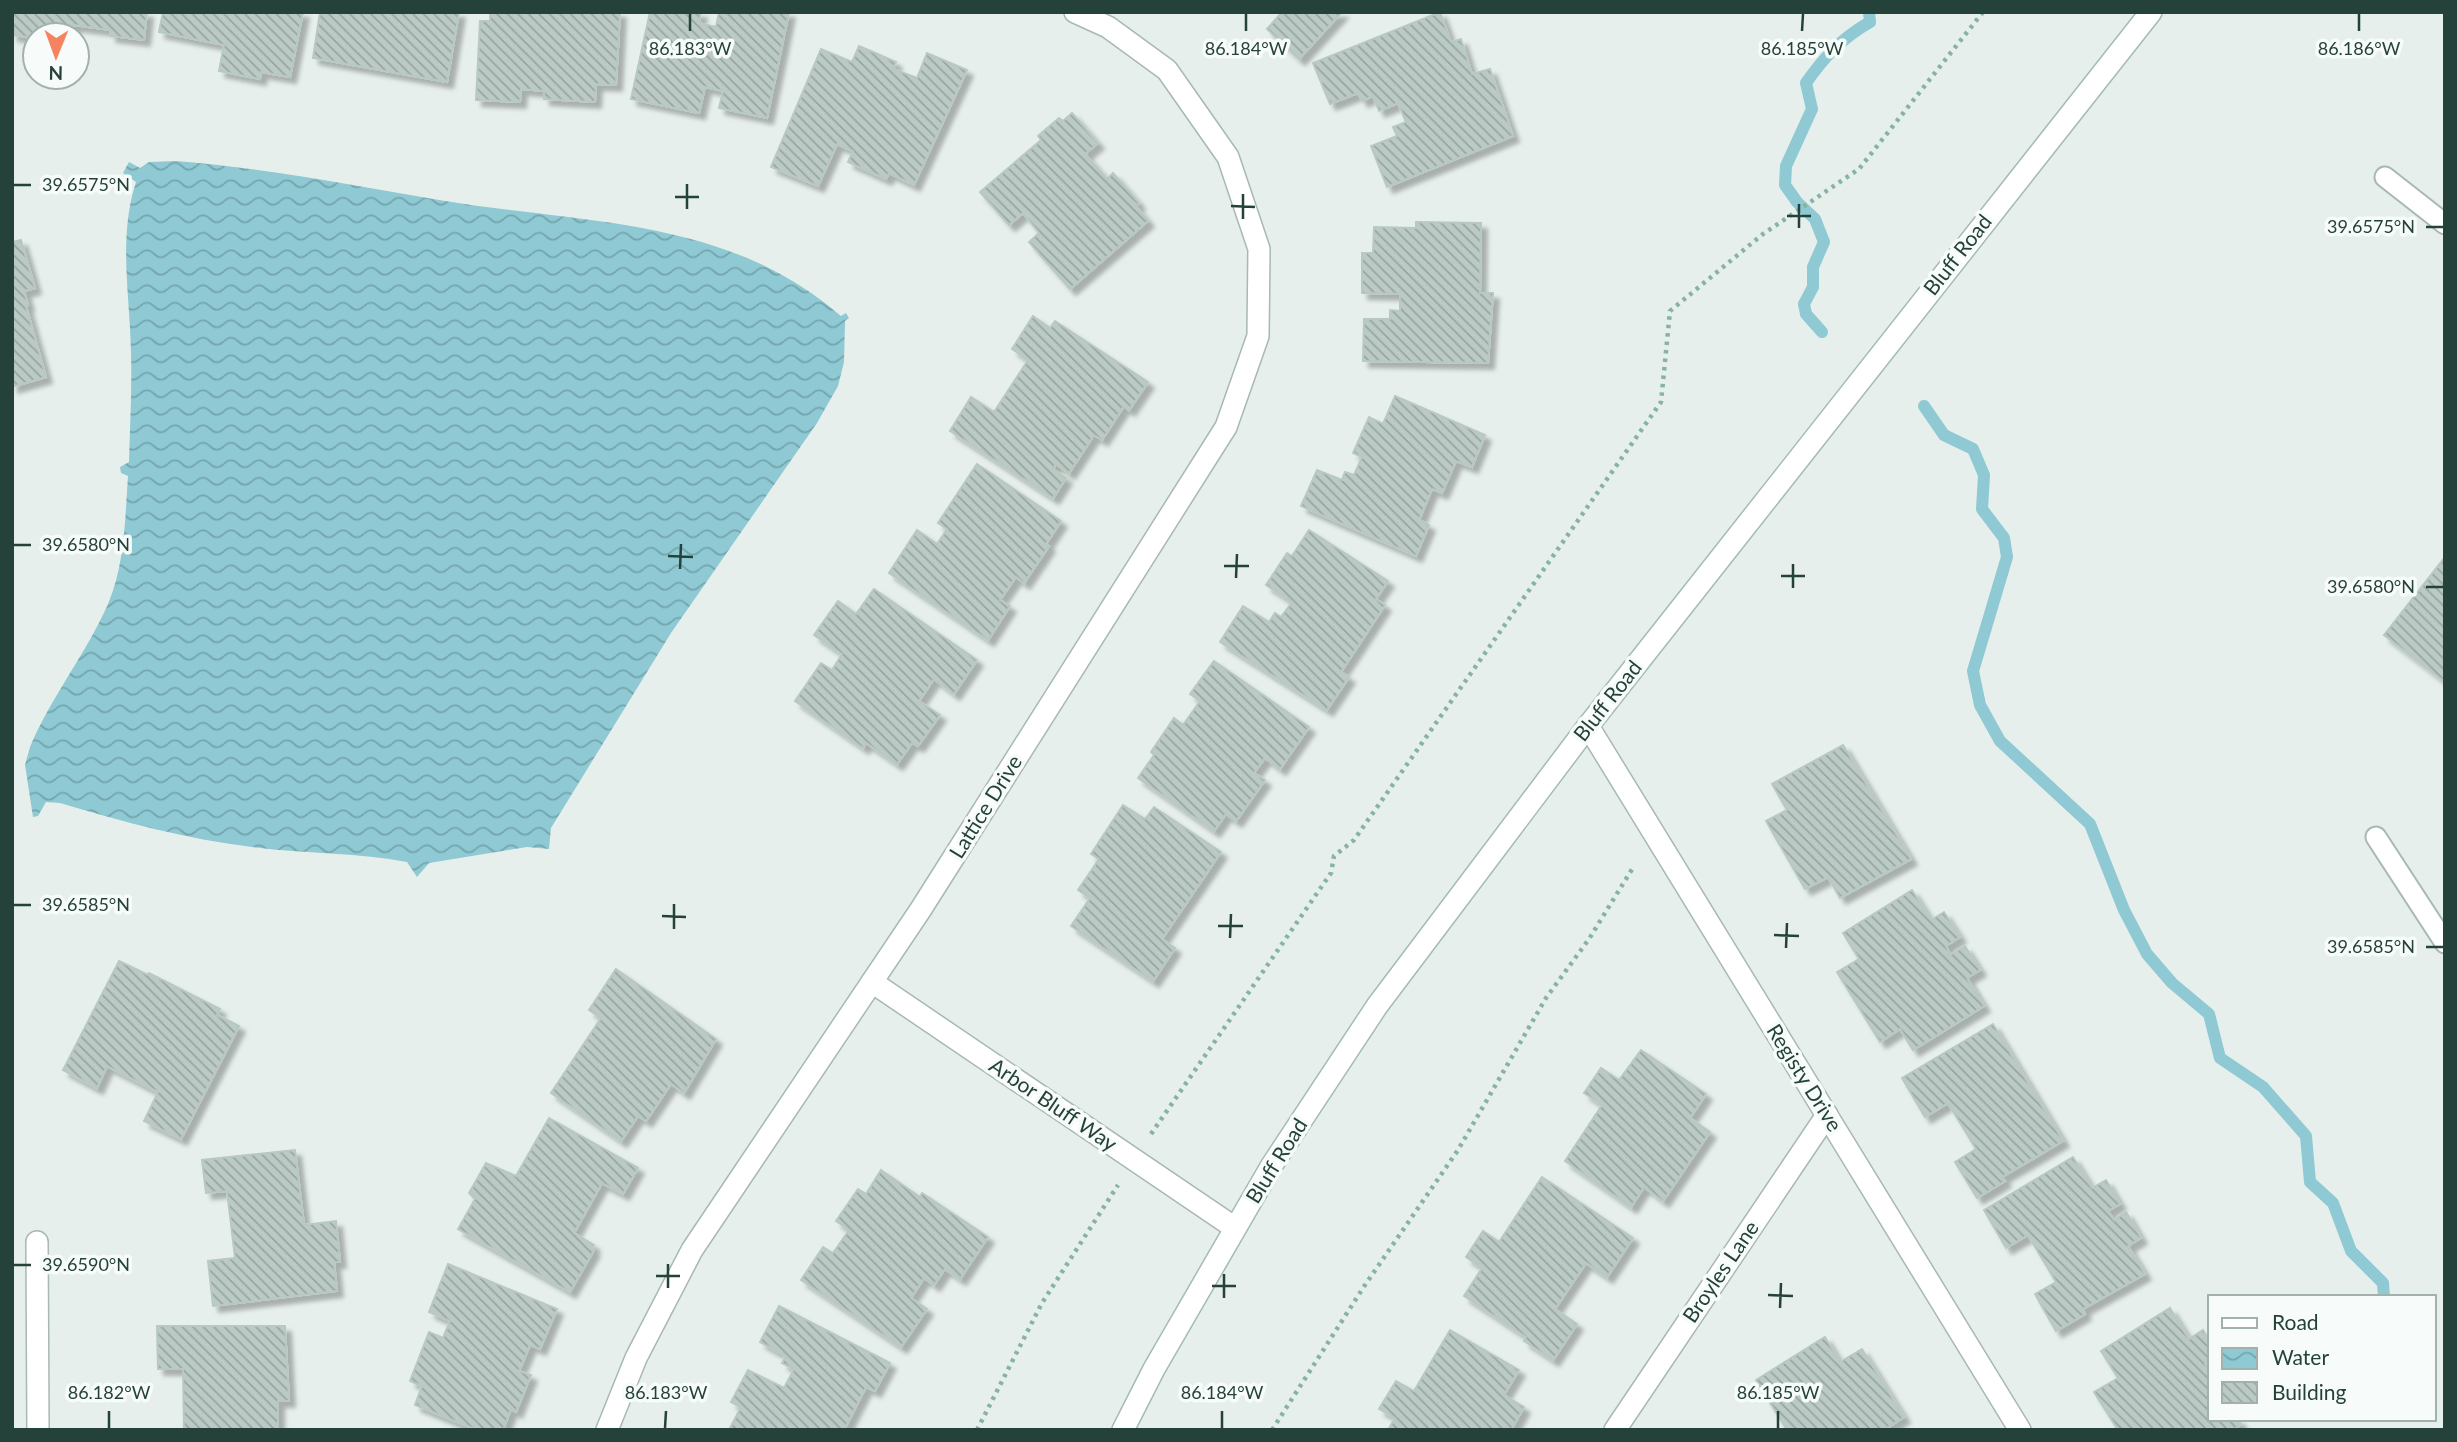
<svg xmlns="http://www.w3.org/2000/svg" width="2457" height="1442" font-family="Lato,sans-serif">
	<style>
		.water { fill: url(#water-waves) }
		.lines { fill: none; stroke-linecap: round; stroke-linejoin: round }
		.stream { stroke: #8ec9d4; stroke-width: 12 }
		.building { fill: url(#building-back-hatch); stroke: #b8c9c2; stroke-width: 2; filter: url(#shadow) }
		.service-casing { stroke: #a8b8b2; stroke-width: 23 }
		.minor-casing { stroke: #a8b8b2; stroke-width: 24 }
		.secondary-casing { stroke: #a4bbb3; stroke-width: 24 }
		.path { stroke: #86b3a5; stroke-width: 4.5; stroke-dasharray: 3.5 5; stroke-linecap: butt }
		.service { stroke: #fff; stroke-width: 19 }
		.minor { stroke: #fff; stroke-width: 21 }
		.secondary { stroke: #fff; stroke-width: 21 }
		.ticks { fill: none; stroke: #24423a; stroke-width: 2.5 }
		.labels { text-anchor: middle; stroke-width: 7; stroke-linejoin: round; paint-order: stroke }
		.street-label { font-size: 21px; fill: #24423a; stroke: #f7fbf9 }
		.ticks-label { font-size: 18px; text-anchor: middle; fill: #24423a; stroke: #f7fbf9; stroke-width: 7; stroke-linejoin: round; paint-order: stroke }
	</style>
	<defs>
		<pattern id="water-waves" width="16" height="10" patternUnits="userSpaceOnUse" patternTransform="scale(1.75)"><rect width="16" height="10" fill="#8ec9d4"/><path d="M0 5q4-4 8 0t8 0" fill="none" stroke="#74a5ad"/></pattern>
		<pattern id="building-back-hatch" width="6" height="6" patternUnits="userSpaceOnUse" patternTransform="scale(1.75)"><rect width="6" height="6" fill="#bbcac4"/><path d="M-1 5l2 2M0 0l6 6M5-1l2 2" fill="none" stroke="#98a6a0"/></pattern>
		<filter id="shadow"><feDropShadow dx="6" dy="6" stdDeviation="2" flood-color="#0004"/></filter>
	</defs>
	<rect width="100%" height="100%" fill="#e6efeb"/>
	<path class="water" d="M176,161C264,168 352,185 439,200C580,224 726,216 841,316L846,313L849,318L845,321L844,362L838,386L817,423L671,633L551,828L549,849L527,847L429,863L417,877L407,862C354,852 304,854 252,847C186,839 124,822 60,803L46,802L38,816L33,817L25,765L30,747C51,697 86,654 108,604C125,564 125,519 128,476L121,473L120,467L129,462C130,426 132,389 131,353C130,296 118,237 136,182L123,173L129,162L140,168L149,162Z"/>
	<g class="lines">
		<g class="stream">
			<path d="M1822,332L1806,314L1804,304L1813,287V267L1824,242L1815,219L1797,202L1785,185L1786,166L1812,109L1806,83C1824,57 1842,38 1870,22L1869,12"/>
			<path d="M1924,406L1944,435L1973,449L1984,475L1982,509L2004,538L2007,557L1973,671L1980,705L2000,741L2090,824L2124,910L2147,954L2172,983L2209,1014L2220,1058L2263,1087L2306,1136L2310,1182L2333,1203L2351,1251L2383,1283L2384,1297"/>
		</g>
	</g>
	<g class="building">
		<path d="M12,12H147L144,40L110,36L111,30L73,25L72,35H35V46L27,45L28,37L12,35Z"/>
		<path d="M163,12H303L290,77L261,72L260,79L219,71L224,45L159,32Z"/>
		<path d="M320,12H459L447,82L313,58Z"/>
		<path d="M490,12H620L616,85L596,84L595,102L544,99V91L521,89L520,102L476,100L480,21H490Z"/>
		<path d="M650,12H701L699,23L716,27L719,12H789L767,118L719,108L723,91L705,87L699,113L631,99Z"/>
		<path d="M1282,12H1342L1299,59L1267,29Z"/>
		<path d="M1440,12L1451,42L1461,39L1472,74L1490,69L1513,136L1387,187L1371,146L1397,136L1393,127L1406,122L1398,103L1379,111L1373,96L1362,101L1358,93L1330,104L1313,63Z"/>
		<path d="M859,46L896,62L893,69L917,78L927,53L967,70L914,185L889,173L886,179L848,162L853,151L837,144L818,186L771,167L821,49L852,62Z"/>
		<path d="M1072,113L1098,143L1085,154L1107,179L1113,173L1139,203L1136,206L1148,221L1070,289L1029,242L1039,233L1023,213L1009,225L980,192L1041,140L1038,136L1059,118L1063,121Z"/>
		<path d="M1416,222L1481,223L1480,293H1493L1488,363L1363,361L1364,319H1390V310L1400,311V294L1362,293V253H1373L1374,227L1416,228Z"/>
		<path d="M21,240L35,288L24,291L28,305L26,306L46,377L12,387V242Z"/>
		<path d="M1033,316L1050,328L1055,321L1148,382L1129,410L1124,406L1102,440L1094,435L1069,473L1056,464L1053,469L1066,478L1053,498L950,431L971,397L994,412L1028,360L1012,349Z"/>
		<path d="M1395,396L1485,435L1472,467L1456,461L1442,493L1432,489L1419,520L1429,525L1416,556L1301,506L1317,470L1342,480L1345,472L1354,475L1362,457L1353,453L1369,417L1383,424Z"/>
		<path d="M977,464L1061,521L1046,544L1049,546L1024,583L1016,577L1000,600L1010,606L988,640L889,573L917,530L937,544L947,529L938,523Z"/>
		<path d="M1309,530L1388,581L1376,599L1385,605L1341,672L1349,677L1327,710L1220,642L1243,606L1269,622L1275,613L1281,617L1292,602L1266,585L1287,553L1292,556Z"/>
		<path d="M2445,557V682L2384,635Z"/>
		<path d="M874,589L977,660L954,694L934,679L919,701L940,715L918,746L912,743L897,764L866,743L863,748L795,701L821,663L832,670L842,654L814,635L838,601L856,614Z"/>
		<path d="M1214,661L1309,727L1280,769L1265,758L1254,773L1265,780L1236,821L1226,814L1214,831L1138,778L1154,755L1151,752L1174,718L1183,725L1200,701L1190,694Z"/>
		<path d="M1843,745L1911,859L1840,898L1828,877L1805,889L1766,821L1787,810L1772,784Z"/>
		<path d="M1123,805L1145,819L1154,807L1221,852L1162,939L1175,948L1153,981L1071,926L1090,898L1078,890L1099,859L1091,854Z"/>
		<path d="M1912,890L1931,920L1944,912L1960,937L1946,946L1950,955L1965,946L1980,970L1967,978L1984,1006L1913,1050L1900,1029L1880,1042L1837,972L1859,959L1843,933Z"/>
		<path d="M119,961L148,975L149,973L220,1009L217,1015L239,1026L181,1139L144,1121L158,1092L107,1066L97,1088L63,1070Z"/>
		<path d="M616,969L716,1039L684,1093L671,1084L646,1121L638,1116L621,1141L551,1093L601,1018L589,1010Z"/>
		<path d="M1993,1024L2063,1141L2002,1177L2005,1181L1977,1198L1955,1162L1976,1149L1948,1103L1925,1117L1902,1078Z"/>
		<path d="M1641,1050L1706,1094L1690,1118L1710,1132L1663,1201L1644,1187L1631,1207L1565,1161L1602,1105L1584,1093L1601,1068L1619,1080Z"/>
		<path d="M549,1118L638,1168L623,1194L602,1183L574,1233L594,1245L591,1249L594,1250L570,1292L458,1229L475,1199L469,1193L486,1163L516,1176Z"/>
		<path d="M295,1150L304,1225L336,1221L340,1262H334L337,1291L213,1306L208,1261L235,1258L227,1191L206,1193L202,1160Z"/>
		<path d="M2073,1157L2092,1188L2106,1180L2120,1204L2108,1211L2114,1220L2126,1212L2141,1238L2128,1246L2145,1274L2083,1309L2085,1314L2056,1331L2035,1294L2056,1282L2028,1235L2006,1248L1984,1210Z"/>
		<path d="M881,1170L920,1197L922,1193L988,1237L960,1279L945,1269L934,1285L924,1278L911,1298L927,1309L901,1347L801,1280L823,1247L833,1253L849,1230L836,1221L858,1189L866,1194Z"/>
		<path d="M1542,1177L1633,1238L1607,1277L1586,1263L1555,1309L1577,1324L1553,1360L1524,1341L1526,1337L1464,1296L1482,1268L1466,1257L1483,1231L1499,1242Z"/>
		<path d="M448,1264L557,1309L540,1349L530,1345L519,1371L531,1375L516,1412L511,1409L503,1430H477L415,1405L422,1386L410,1381L429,1332L443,1338L450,1321L429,1312Z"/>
		<path d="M779,1306L890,1363L875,1391L866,1387L844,1430H729L741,1407L731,1402L748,1370L784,1388L794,1369L782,1363L786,1356L760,1342Z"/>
		<path d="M2170,1308L2189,1339L2203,1330L2210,1342V1361L2205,1364L2210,1371V1419H2238L2241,1424L2233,1430H2118L2094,1392L2118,1378L2101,1351Z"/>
		<path d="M157,1326H285L289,1401H278V1430H184L183,1369H158Z"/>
		<path d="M1450,1330L1519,1370L1504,1395L1524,1407L1511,1430H1388L1395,1418L1379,1409L1396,1381L1414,1391Z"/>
		<path d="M1825,1337L1840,1362L1862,1349L1904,1417L1884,1430H1787L1756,1380Z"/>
	</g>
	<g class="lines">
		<g class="service-casing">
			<g id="service">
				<path d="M2385,177L2445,224"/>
				<path d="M2376,837L2445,943"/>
			</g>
		</g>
		<g class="minor-casing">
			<g id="minor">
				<path d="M1588,726L2020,1430"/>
				<path d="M872,982L1235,1228"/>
				<path d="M37,1242L38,1430"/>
				<path d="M607,1430L636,1358L692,1250L921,909L1226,427L1258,336L1259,249L1228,157L1167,70L1108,27L1075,12"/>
				<path d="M1615,1430L1827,1115"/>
			</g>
		</g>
		<g class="secondary-casing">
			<path id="secondary" d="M1123,1430L1154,1369L1272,1165L1377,1006L1588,726L2151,12"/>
		</g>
		<g class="path">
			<path d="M1151,1134L1331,873L1334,856L1354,840L1661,402L1670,311L1763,234L1859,169L1983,12"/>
			<path d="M977,1430L1042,1303L1118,1185"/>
			<path d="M1272,1430L1365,1285L1458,1150L1546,998L1589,939L1634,866"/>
		</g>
		<use href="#service" class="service"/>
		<use href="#minor" class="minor"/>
		<use href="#secondary" class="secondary"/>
	</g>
	<path class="ticks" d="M690,31V14M1246,31V14M1802,31L1803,14M2359,31V14M14,185H31M675,197H699M1231,206L1255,207M687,209V184M1787,216H1811M1243,219V194M2426,227H2443M1799,228V204M14,545H31M668,556L693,557M1224,566H1249M680,569L681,544M1781,576H1805M1236,578L1237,554M2426,587H2443M1793,588V564M14,905H31M662,916L686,917M1218,926H1243M674,929V904M1774,935L1799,936M1230,938L1231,914M2426,947H2443M1786,948L1787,923M14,1265H31M656,1276H680M1212,1286H1236M668,1288V1264M1768,1295L1793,1296M1224,1298V1274M1780,1308L1781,1283M109,1428V1411M665,1428L666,1411M1222,1428V1411M1778,1428V1411"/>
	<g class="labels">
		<g class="street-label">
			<text transform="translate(1958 255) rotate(-52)" y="7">Bluff Road</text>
			<text transform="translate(1608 701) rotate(-52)" y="7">Bluff Road</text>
			<text transform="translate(986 807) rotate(-58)" y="7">Lattice Drive</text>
			<text transform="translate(1804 1078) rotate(58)" y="7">Registy Drive</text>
			<text transform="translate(1053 1105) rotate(34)" y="7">Arbor Bluff Way</text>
			<text transform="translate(1277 1161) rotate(-58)" y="7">Bluff Road</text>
			<text transform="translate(1721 1272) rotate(-56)" y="7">Broyles Lane</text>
		</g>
	</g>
	<g class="ticks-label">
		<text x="690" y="55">86.183°W</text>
		<text x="1246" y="55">86.184°W</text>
		<text x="1802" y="55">86.185°W</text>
		<text x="2359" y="55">86.186°W</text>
		<text x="86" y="191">39.6575°N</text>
		<text x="2371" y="233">39.6575°N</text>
		<text x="86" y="551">39.6580°N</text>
		<text x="2371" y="593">39.6580°N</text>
		<text x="86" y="911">39.6585°N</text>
		<text x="2371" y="953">39.6585°N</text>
		<text x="86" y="1271">39.6590°N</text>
		<text x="109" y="1399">86.182°W</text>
		<text x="666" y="1399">86.183°W</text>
		<text x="1222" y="1399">86.184°W</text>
		<text x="1778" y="1399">86.185°W</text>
	</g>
	<rect width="2457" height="1442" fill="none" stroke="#24423a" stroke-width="28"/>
	<rect x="2208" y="1295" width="228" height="126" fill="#f7fbf9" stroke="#a3b1ad" stroke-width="2"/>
	<rect x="2222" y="1318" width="35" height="10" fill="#ffffff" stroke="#a3b1ad" stroke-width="2"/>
	<text x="2272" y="1330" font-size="21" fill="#24423a">Road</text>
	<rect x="2222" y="1348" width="35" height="21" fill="url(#water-waves)" stroke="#a3b1ad" stroke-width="2"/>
	<text x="2272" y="1365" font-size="21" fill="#24423a">Water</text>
	<rect x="2222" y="1382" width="35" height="21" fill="url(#building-back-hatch)" stroke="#a3b1ad" stroke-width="2"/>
	<text x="2272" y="1400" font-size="21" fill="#24423a">Building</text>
	<g transform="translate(56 56) rotate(181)"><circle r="33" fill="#f7fbf9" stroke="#a3b1ad" stroke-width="2"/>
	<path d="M0-5L12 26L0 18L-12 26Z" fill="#f4845f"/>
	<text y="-10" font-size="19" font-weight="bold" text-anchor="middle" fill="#24423a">N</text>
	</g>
</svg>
